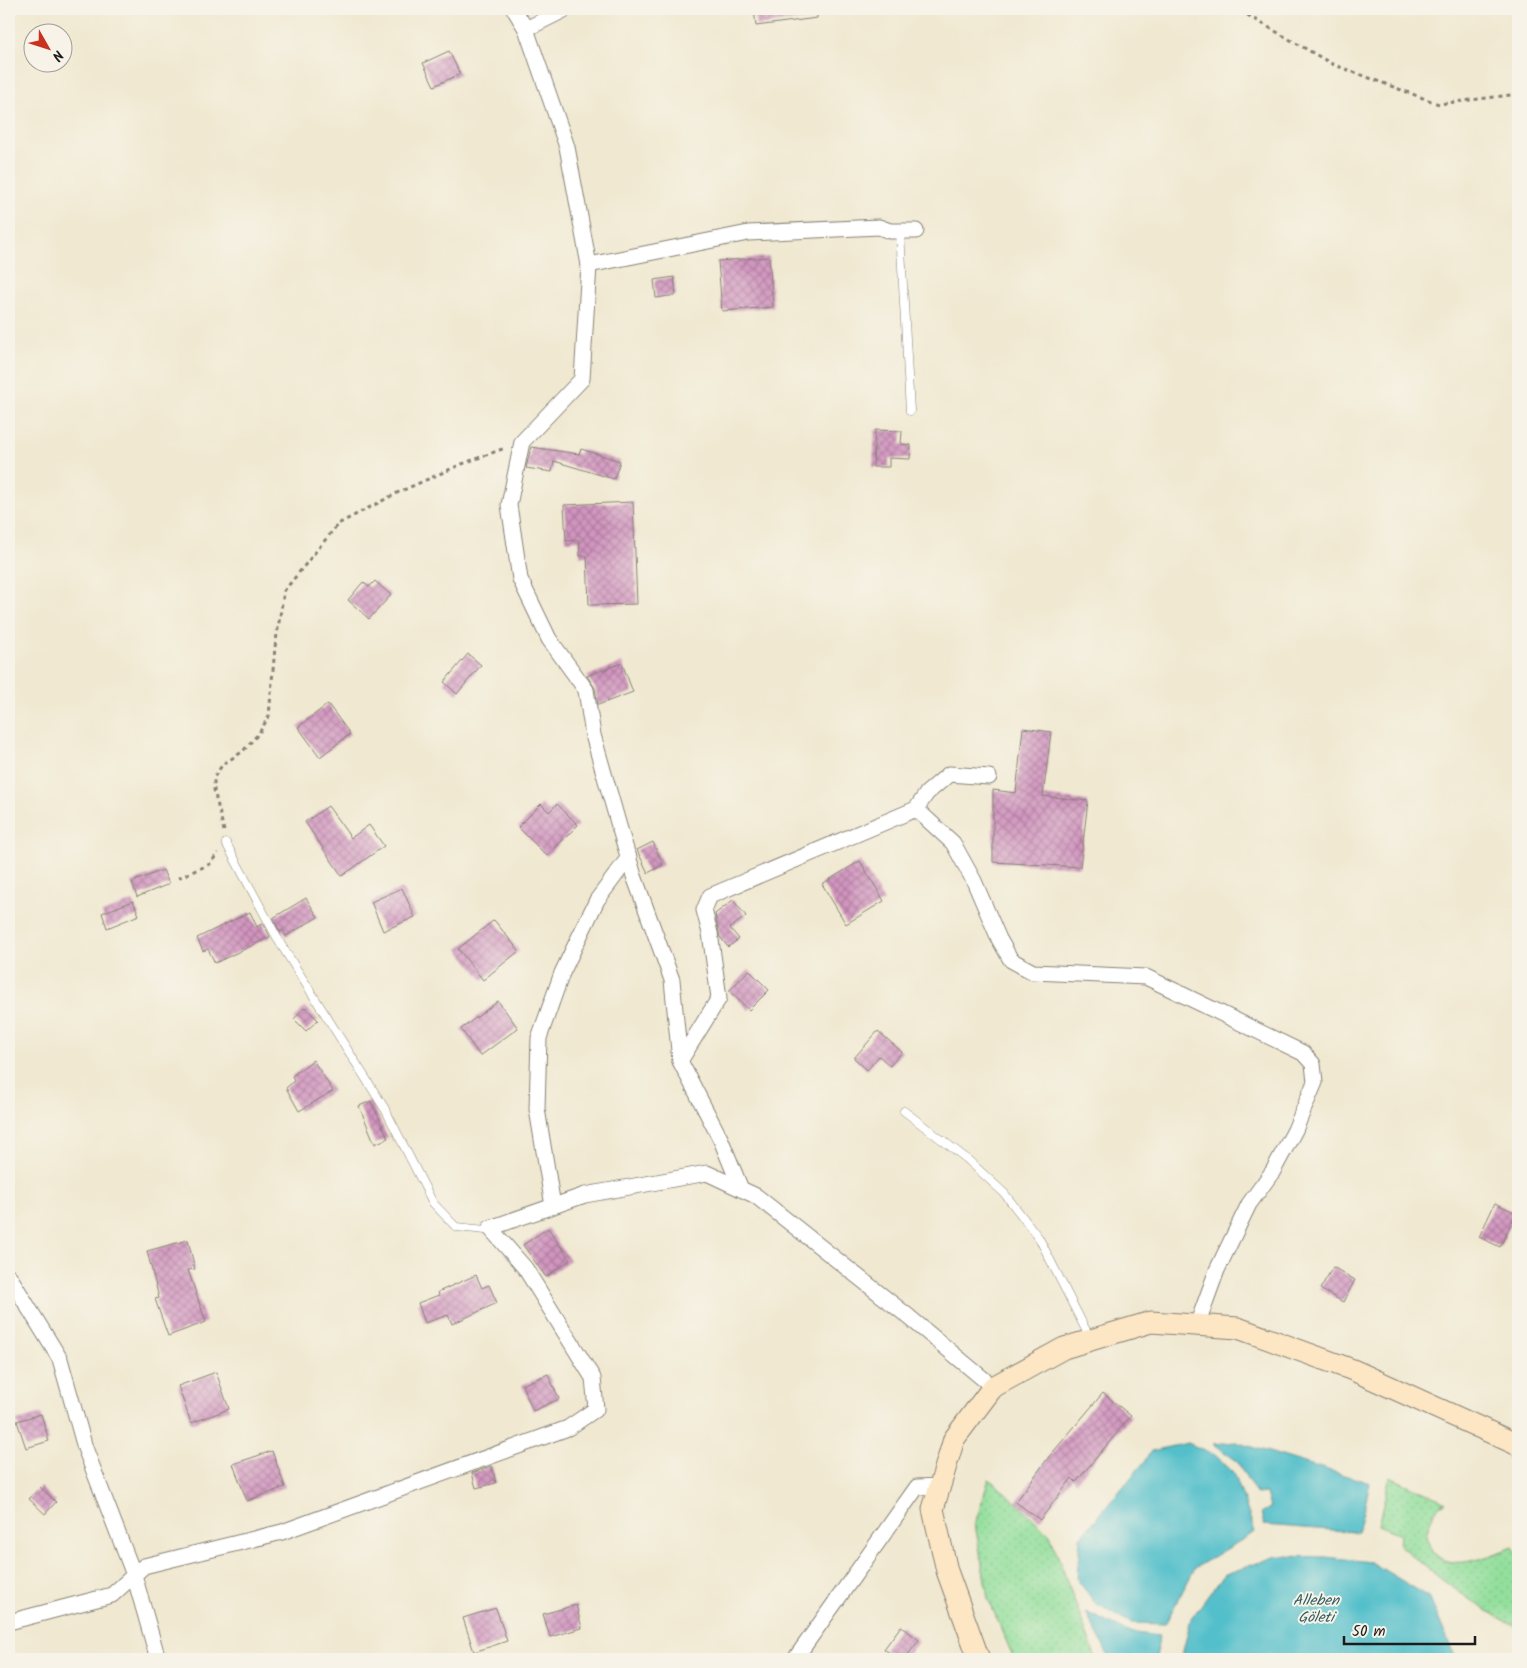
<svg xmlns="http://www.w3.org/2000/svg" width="1527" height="1668" font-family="Kalam,sans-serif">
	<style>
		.grass { fill: url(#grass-dots); stroke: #587e5c }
		.water { fill: #52bfca; stroke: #376e73 }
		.building { fill: url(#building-cross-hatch) }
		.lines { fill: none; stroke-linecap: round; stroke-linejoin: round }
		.lane-casing { stroke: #868276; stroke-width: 9 }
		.street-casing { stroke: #868276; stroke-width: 17 }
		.secondary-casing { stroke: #868276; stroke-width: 23 }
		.path { stroke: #868276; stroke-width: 3; stroke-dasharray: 4 4; stroke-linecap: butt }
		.lane { stroke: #fff; stroke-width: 8 }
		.street { stroke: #fff; stroke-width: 15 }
		.secondary { stroke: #fce6c4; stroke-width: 21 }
		.labels { text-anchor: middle; stroke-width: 4; stroke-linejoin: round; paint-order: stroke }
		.water-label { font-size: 15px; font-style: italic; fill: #325d62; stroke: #f7f3e8 }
	</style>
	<defs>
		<pattern id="grass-dots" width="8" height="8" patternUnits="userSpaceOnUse" patternTransform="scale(1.25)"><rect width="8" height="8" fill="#93df9c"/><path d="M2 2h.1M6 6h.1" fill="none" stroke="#7ebf86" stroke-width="1.8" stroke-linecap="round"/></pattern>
		<pattern id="building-cross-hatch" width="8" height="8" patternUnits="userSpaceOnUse" patternTransform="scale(1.25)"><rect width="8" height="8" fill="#d295c0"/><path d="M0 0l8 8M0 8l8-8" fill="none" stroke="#aa799b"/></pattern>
	</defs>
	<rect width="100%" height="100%" fill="#f7f3e8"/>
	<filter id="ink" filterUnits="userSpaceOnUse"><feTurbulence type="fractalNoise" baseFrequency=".02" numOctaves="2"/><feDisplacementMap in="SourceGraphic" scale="10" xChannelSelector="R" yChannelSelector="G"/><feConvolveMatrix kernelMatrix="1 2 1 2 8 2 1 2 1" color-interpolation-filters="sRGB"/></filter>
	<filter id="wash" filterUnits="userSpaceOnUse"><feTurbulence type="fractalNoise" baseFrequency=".0096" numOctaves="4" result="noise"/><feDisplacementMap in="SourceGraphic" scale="20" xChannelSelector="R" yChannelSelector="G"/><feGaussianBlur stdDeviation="1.12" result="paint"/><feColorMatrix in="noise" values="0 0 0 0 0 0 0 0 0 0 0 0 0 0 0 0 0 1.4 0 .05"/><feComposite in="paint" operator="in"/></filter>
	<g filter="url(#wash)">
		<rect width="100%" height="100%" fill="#f0e8d0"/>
		<g class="grass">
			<path d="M1390,1477L1446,1502C1433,1507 1429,1524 1426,1536C1428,1542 1431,1549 1435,1554C1453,1573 1492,1555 1512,1547L1518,1556V1624L1516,1627C1473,1605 1436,1576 1399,1545L1400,1534L1378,1525Z"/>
			<path d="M989,1479L1013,1499L1050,1535L1096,1659H1014L988,1598L975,1524Z"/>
		</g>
		<g class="water">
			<path d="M1236,1442L1370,1483L1358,1532L1264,1525L1261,1513L1270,1508L1266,1493L1256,1494L1237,1461L1213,1444Z"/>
			<path d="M1188,1443L1215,1455L1234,1473L1255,1532L1195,1568L1165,1624L1131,1623L1095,1603L1077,1579L1080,1538L1145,1461L1151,1451Z"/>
			<path d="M1277,1556L1326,1557L1371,1562L1429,1597L1452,1650L1457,1659H1181L1191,1619L1223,1575Z"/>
			<path d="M1086,1612L1128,1632L1159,1636L1156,1659H1110Z"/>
		</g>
		<g id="blocks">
			<g class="building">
				<path d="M754,9H817V18L756,26Z"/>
				<path d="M449,51L460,74L434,86L423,63Z"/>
				<path d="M769,257L773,307L722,311L718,261Z"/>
				<path d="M674,277L676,295L656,298L654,280Z"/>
				<path d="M875,430L902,431L901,444L911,445L910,459L889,458V467H873Z"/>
				<path d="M531,447L579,454L581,449L620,461L614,479L554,461L552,472L526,468Z"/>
				<path d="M633,502L637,604L589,605L587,556H580L579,540L566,541L564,505Z"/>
				<path d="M375,581L391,595L369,619L348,600L363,582L369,587Z"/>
				<path d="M468,654L481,665L457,694L444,682Z"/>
				<path d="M622,663L633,692L598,705L595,688L587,676Z"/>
				<path d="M328,704L350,734L320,757L298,727Z"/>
				<path d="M1023,728L1051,732L1043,796L1088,801L1080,867L993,862V790L1016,793Z"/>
				<path d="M541,804L549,812L557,804L578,825L547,856L518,827Z"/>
				<path d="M328,806L351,838L369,825L384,846L342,876L305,822Z"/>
				<path d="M653,842L663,865L648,873L637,850Z"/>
				<path d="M860,861L884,901L846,924L822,884Z"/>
				<path d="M163,870L169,884L137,897L132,882Z"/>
				<path d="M402,888L415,917L383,931L371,902Z"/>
				<path d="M306,898L318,917L286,936L283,930L280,932L273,918Z"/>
				<path d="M733,900L746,916L730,928L739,939L728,947L720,937L715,914Z"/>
				<path d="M133,901L139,915L107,928L102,913Z"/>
				<path d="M250,912L257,927L263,923L270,937L215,963L208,949L203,951L197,938Z"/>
				<path d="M494,920L519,951L483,980L458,949Z"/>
				<path d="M749,970L769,990L749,1010L729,991Z"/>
				<path d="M498,1001L518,1028L480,1056L461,1029Z"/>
				<path d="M305,1007L318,1020L306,1031L294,1019Z"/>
				<path d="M878,1031L902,1052L890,1066L879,1056L867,1070L854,1058Z"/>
				<path d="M313,1060L333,1091L299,1111L286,1088L294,1081L292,1076Z"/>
				<path d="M371,1101L388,1138L375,1144L359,1106Z"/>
				<path d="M1495,1203L1516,1213L1500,1247L1479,1237Z"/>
				<path d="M548,1228L570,1260L546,1277L523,1245Z"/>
				<path d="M188,1240L195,1269L188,1270L206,1322L168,1336L155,1299L159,1298L147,1251Z"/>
				<path d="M1333,1267L1355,1280L1343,1302L1320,1289Z"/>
				<path d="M476,1275L482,1288L489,1285L497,1303L452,1324L448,1315L425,1323L418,1303L439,1295L438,1292Z"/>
				<path d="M216,1372L229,1409L191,1423L178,1386Z"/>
				<path d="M548,1374L559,1399L533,1411L522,1385Z"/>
				<path d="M1103,1393L1131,1416L1076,1482L1072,1478L1040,1520L1016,1502L1048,1458Z"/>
				<path d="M41,1414L49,1441L26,1448L17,1421Z"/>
				<path d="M272,1451L285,1487L247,1501L233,1464Z"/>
				<path d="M492,1466L496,1483L476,1488L472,1473Z"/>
				<path d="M40,1487L56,1502L45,1514L29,1499Z"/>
				<path d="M576,1605L582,1628L550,1637L543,1614Z"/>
				<path d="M496,1608L507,1641L474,1652L463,1618Z"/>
				<path d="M901,1626L919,1640L905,1659H898L884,1649Z"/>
			</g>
		</g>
	</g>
	<g filter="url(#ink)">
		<use href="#blocks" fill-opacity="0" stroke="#868276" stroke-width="1"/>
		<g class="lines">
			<g class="lane-casing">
				<g id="lane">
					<path d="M900,231L910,411"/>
					<path d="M226,843L280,943L385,1109L433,1203L456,1227L486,1230L490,1228"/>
					<path d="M904,1111L967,1159L1004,1193L1039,1238L1090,1338"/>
				</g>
			</g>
			<g class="street-casing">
				<g id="street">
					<path d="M514,9L526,29"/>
					<path d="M566,9L526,29L567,147L589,265L582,379L522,442L509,505L520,579L549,639L586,690L593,735L621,833L634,876L672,980L680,1061L721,1140L741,1189"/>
					<path d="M589,265L748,233L879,227L890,231H916"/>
					<path d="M916,809L953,843L974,881L999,939L1011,960L1033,972L1146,977L1303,1053L1313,1064L1315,1082L1295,1130L1273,1171L1249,1204L1217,1270L1197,1325"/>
					<path d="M680,1061L719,998L710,933L704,910L710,896L916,809L927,793L949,774L989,777"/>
					<path d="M553,1206L537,1109L539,1038L562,973L597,900L629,857"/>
					<path d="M9,1276L60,1359L85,1448L134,1575L158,1659"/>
					<path d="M9,1622L112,1595L144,1566L282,1532L568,1428L596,1409L593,1378L525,1268L490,1228L585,1195L707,1173L756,1196L909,1317L993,1387"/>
					<path d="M795,1659L917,1487L941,1486"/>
				</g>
			</g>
			<g class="secondary-casing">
				<path id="secondary" d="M979,1659L947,1571L933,1509L954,1439L993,1387L1064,1348L1151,1322L1238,1328L1353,1370L1518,1445"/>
			</g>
			<g class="path">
				<path d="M1243,9L1244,13L1332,64L1439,104L1518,94"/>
				<path d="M224,831L214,790V777L223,764L242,752L259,733L269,716L275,647L284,591L338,524L399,492L462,464L505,448"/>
				<path d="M178,878L210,864L218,853"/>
			</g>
			<use href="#lane" class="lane"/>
			<use href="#street" class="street"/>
			<use href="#secondary" class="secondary"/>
		</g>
	</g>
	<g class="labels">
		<g class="water-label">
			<text x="1316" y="1605">Alleben<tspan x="1316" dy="17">Göleti</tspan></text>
		</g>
	</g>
	<rect width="1527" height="1668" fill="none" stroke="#f7f3e8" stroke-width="30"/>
	<g transform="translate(48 48) rotate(129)"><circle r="24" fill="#f7f3e8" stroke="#9f9d96"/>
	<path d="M0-4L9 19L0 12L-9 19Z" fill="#c8321e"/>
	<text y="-8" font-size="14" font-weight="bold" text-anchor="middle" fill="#1c1c1c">N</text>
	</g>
	<path d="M1344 1636v8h131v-8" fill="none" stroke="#1c1c1c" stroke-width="2.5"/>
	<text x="1352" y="1636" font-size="15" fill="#1c1c1c" stroke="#f7f3e8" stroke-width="4" paint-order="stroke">50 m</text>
</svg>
